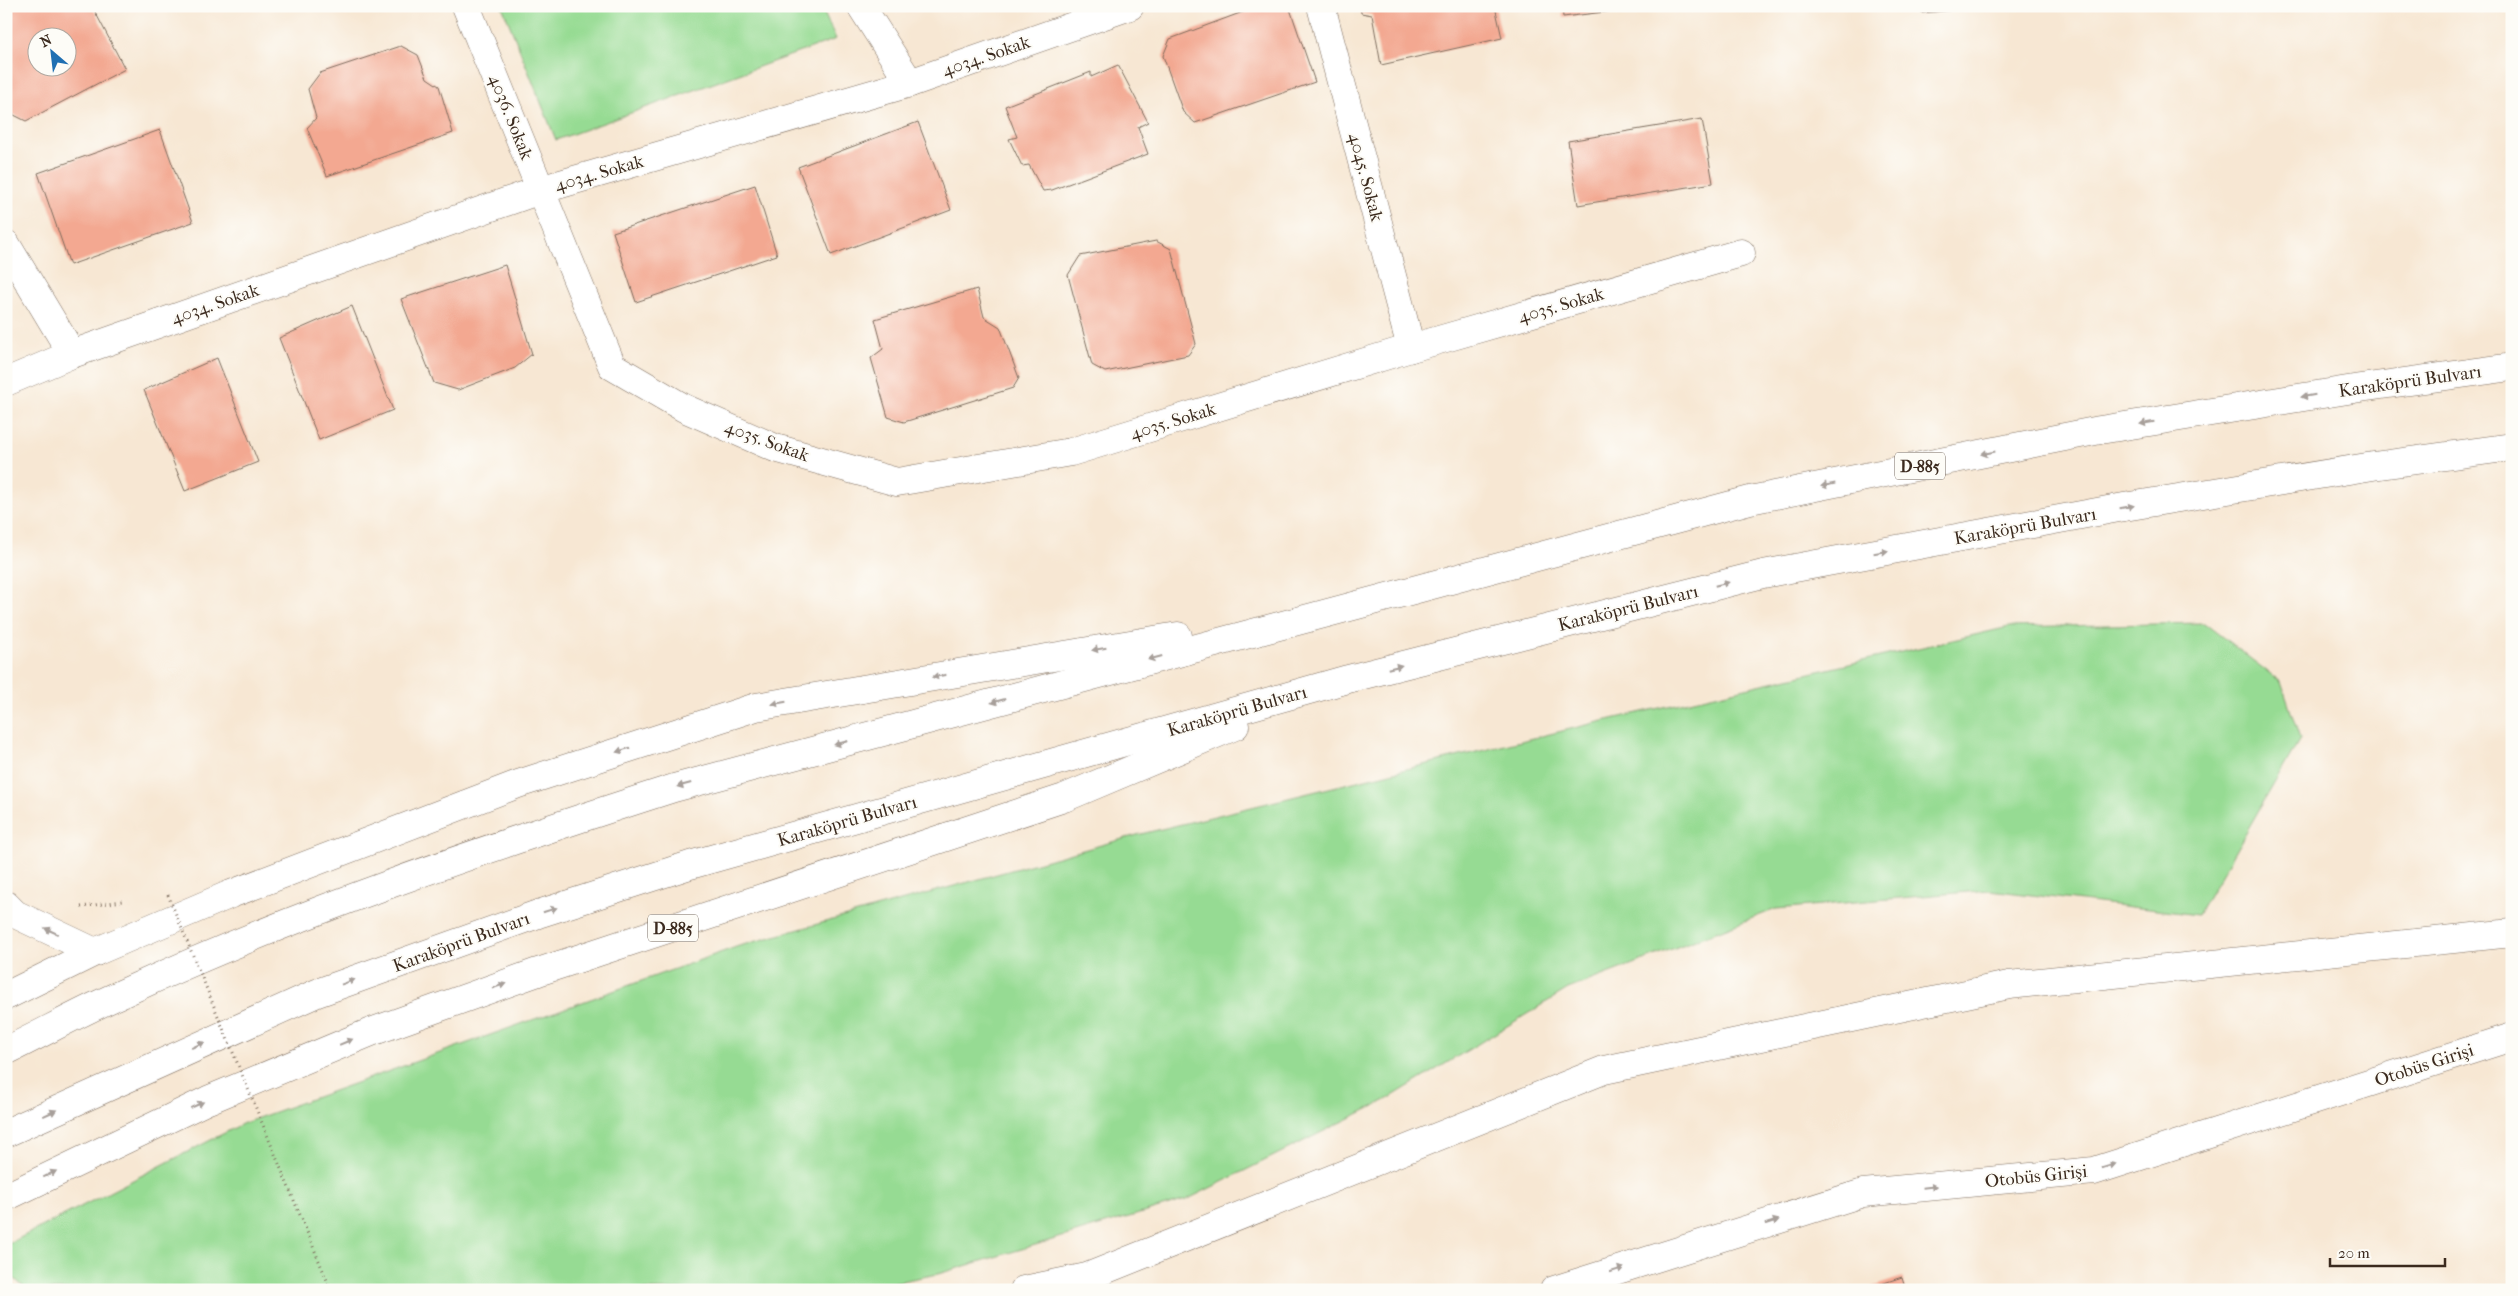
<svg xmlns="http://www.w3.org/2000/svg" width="2518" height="1296" font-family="'IM FELL French Canon',serif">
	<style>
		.green { fill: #96db93; stroke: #688258 }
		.building { fill: #f3a891; fill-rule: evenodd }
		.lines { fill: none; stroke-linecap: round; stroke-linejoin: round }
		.minor-casing { stroke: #7d6c5d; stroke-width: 29 }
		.secondary-casing { stroke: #7d6c5d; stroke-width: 29 }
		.trunk-casing { stroke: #7d6c5d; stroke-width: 29 }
		.path { stroke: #7d6c5d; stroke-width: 3; stroke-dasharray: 1 4; stroke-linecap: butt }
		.minor { stroke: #fff; stroke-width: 28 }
		.secondary { stroke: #fff; stroke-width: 28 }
		.trunk { stroke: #fff; stroke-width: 28 }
		.path-bridge { stroke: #7d6c5d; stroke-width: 3; stroke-dasharray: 1 4; stroke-linecap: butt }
		.oneway { fill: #a79f9a }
		.labels { text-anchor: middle; stroke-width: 4; stroke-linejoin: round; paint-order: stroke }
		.shield { fill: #fdfcf7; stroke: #75695f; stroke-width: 1 }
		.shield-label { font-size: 16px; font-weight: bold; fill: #3b2a1e }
		.street-label { font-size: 18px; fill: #3b2a1e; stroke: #fdfcf7 }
	</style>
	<rect width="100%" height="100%" fill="#fdfcf7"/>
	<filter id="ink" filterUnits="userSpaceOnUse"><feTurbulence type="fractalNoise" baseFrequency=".02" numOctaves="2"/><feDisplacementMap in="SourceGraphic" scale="10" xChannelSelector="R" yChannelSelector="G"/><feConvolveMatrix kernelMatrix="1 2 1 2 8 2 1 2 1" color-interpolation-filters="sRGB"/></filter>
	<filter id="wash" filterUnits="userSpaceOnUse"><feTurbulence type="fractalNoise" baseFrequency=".0096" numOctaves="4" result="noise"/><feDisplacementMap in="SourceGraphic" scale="20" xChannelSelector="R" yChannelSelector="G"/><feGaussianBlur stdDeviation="1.12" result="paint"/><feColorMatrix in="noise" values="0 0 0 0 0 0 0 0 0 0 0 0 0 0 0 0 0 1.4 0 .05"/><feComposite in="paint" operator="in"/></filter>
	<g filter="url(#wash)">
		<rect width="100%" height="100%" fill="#f7e7d3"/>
		<g class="green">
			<path d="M502,6H818L824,13L836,39L556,140Z"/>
			<path d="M2204,623L2281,682L2300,739L2198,915L1990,890L1776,909L1568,989L1386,1100L1186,1200L938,1274L854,1290H27L6,1271V1245L244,1123L739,946L1137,835L1599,722L2009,627Z"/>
		</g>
		<g id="blocks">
			<g class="building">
				<path d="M17,6H92L125,69L26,121L8,112L6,12ZM38,38H68V68H38Z"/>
				<path d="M1259,6H1289L1315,82L1195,123L1183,112L1163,56L1170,39Z"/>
				<path d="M1360,6H1495L1502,38L1381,65L1372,15L1361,13Z"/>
				<path d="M1562,6H1647V7L1563,17Z"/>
				<path d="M1921,6H1978V8L1922,13Z"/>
				<path d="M401,46L418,55L427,78L439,86L453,133L327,176L307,128L316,118L308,89L320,73Z"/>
				<path d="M1118,65L1148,122L1138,127L1148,154L1052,190L1043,191L1029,165L1022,166L1009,139L1017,137L1005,106L1091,72V77Z"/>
				<path d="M1702,119L1713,183L1578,205L1568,141Z"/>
				<path d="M918,122L951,210L831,255L798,167Z"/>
				<path d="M160,130L193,222L70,265L38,173Z"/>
				<path d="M755,185L777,255L636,302L613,232Z"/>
				<path d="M1156,241L1171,249L1196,344L1188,355L1105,372L1092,365L1068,275L1080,256Z"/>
				<path d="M505,265L532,354L515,368L458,390L434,383L401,299Z"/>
				<path d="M977,289L984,317L1000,327L1019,378L1013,388L904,422L888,417L871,358L883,349L875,319Z"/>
				<path d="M352,306L393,410L319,440L279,338Z"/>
				<path d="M217,358L258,462L185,491L144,390Z"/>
				<path d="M1902,1277L1906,1290H1866V1289Z"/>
			</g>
		</g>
	</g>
	<g filter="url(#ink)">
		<use href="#blocks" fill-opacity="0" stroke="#7d6c5d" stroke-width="1"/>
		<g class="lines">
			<g class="minor-casing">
				<g id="minor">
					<path d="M466,6L612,366L684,408L775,448L897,482L1071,452L1411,348L1741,253"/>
					<path d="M861,6L910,83"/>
					<path d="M1321,6L1411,348"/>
					<path d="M6,244L72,354"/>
					<path d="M6,382L72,354L540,190L910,83L1130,6"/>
					<path d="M1024,1290L1087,1277L1604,1070L2009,985L2512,933"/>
					<path d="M1554,1290L1863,1193L2094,1171L2512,1037"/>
				</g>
			</g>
			<g class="secondary-casing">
				<path id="secondary" d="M6,905L15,914L95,952"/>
			</g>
			<g class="trunk-casing">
				<g id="trunk">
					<path d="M6,996L95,952L231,894L518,784L756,707L1178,636"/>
					<path d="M6,1051C45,1032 82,1011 121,994C300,911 487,848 674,788L1750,500L2100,430L2360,388L2512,367"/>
					<path d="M6,1133L317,993L538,914L690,865L1348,679L1763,574L2124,507L2373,466L2512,447"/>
					<path d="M6,1197L208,1100L371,1032L538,972L1064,798L1235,726"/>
				</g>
			</g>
			<path class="path" d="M81,907L122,901"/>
			<use href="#minor" class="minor"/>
			<use href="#secondary" class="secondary"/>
			<use href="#trunk" class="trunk"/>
			<path class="path-bridge" d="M168,895L331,1290"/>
		</g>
		<defs><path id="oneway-solid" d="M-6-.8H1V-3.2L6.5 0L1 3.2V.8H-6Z" transform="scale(1.25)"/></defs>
		<g class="oneway">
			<use href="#oneway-solid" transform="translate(2308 396) rotate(171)"/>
			<use href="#oneway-solid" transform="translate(2147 423) rotate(171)"/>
			<use href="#oneway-solid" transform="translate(1988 453) rotate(169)"/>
			<use href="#oneway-solid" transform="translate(1828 485) rotate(169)"/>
			<use href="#oneway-solid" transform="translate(2127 507) rotate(-10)"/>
			<use href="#oneway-solid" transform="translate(1881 552) rotate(-10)"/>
			<use href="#oneway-solid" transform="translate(1722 584) rotate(-14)"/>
			<use href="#oneway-solid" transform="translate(1099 649) rotate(170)"/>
			<use href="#oneway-solid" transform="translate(1155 658) rotate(165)"/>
			<use href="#oneway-solid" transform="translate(1395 667) rotate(-14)"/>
			<use href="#oneway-solid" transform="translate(939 676) rotate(170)"/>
			<use href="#oneway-solid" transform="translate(998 701) rotate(165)"/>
			<use href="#oneway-solid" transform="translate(779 703) rotate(170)"/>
			<use href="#oneway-solid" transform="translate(841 743) rotate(165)"/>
			<use href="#oneway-solid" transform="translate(623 750) rotate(162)"/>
			<use href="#oneway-solid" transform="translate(684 785) rotate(165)"/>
			<use href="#oneway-solid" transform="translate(550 910) rotate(-18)"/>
			<use href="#oneway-solid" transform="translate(51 931) rotate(-155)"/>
			<use href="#oneway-solid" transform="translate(348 982) rotate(-20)"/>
			<use href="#oneway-solid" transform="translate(499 986) rotate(-19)"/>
			<use href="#oneway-solid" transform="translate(346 1042) rotate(-23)"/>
			<use href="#oneway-solid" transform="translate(198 1045) rotate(-24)"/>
			<use href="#oneway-solid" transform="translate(197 1105) rotate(-25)"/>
			<use href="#oneway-solid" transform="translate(50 1113) rotate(-25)"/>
			<use href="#oneway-solid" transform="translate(2109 1166) rotate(-18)"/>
			<use href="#oneway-solid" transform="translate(50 1174) rotate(-26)"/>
			<use href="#oneway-solid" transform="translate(1930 1187) rotate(-6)"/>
			<use href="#oneway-solid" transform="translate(1772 1222) rotate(-17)"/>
			<use href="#oneway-solid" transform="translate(1617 1270) rotate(-17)"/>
		</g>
	</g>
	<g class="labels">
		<g class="shield">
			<rect x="1895" y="452.5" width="50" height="27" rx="4"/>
			<rect x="648" y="914.5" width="50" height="27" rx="4"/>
		</g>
		<g class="shield-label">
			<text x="1920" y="472">D-885</text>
			<text x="673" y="934">D-885</text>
		</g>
		<g class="street-label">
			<text transform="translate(986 56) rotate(-19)" y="6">4034. Sokak</text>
			<text transform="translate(511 117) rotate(68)" y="6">4036. Sokak</text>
			<text transform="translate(599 173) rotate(-16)" y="6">4034. Sokak</text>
			<text transform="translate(1366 177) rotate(75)" y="6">4045. Sokak</text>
			<text transform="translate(215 304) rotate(-19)" y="6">4034. Sokak</text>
			<text transform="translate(1561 305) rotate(-16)" y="6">4035. Sokak</text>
			<text transform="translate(2410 381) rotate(-8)" y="6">Karaköprü Bulvarı</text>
			<text transform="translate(1173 421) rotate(-17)" y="6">4035. Sokak</text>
			<text transform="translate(767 441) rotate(20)" y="6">4035. Sokak</text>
			<text transform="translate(2025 526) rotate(-10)" y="6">Karaköprü Bulvarı</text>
			<text transform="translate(1628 608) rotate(-14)" y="6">Karaköprü Bulvarı</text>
			<text transform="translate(1237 711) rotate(-16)" y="6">Karaköprü Bulvarı</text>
			<text transform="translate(847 821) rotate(-16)" y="6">Karaköprü Bulvarı</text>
			<text transform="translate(461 942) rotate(-20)" y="6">Karaköprü Bulvarı</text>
			<text transform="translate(2424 1065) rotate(-18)" y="6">Otobüs Girişi</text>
			<text transform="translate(2036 1176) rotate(-6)" y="6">Otobüs Girişi</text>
		</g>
	</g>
	<rect width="2518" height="1296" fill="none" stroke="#fdfcf7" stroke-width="25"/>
	<g transform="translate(52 52) rotate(332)"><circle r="24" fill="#fdfcf7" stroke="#afa8a0"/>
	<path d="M0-4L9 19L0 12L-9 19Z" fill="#1f6fb2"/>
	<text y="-8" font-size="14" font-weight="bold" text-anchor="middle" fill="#3b2a1e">N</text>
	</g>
	<path d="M2330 1258v8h115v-8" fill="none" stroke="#3b2a1e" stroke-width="2.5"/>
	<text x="2338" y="1258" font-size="15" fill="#3b2a1e" stroke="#fdfcf7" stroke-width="4" paint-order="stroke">20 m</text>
</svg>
